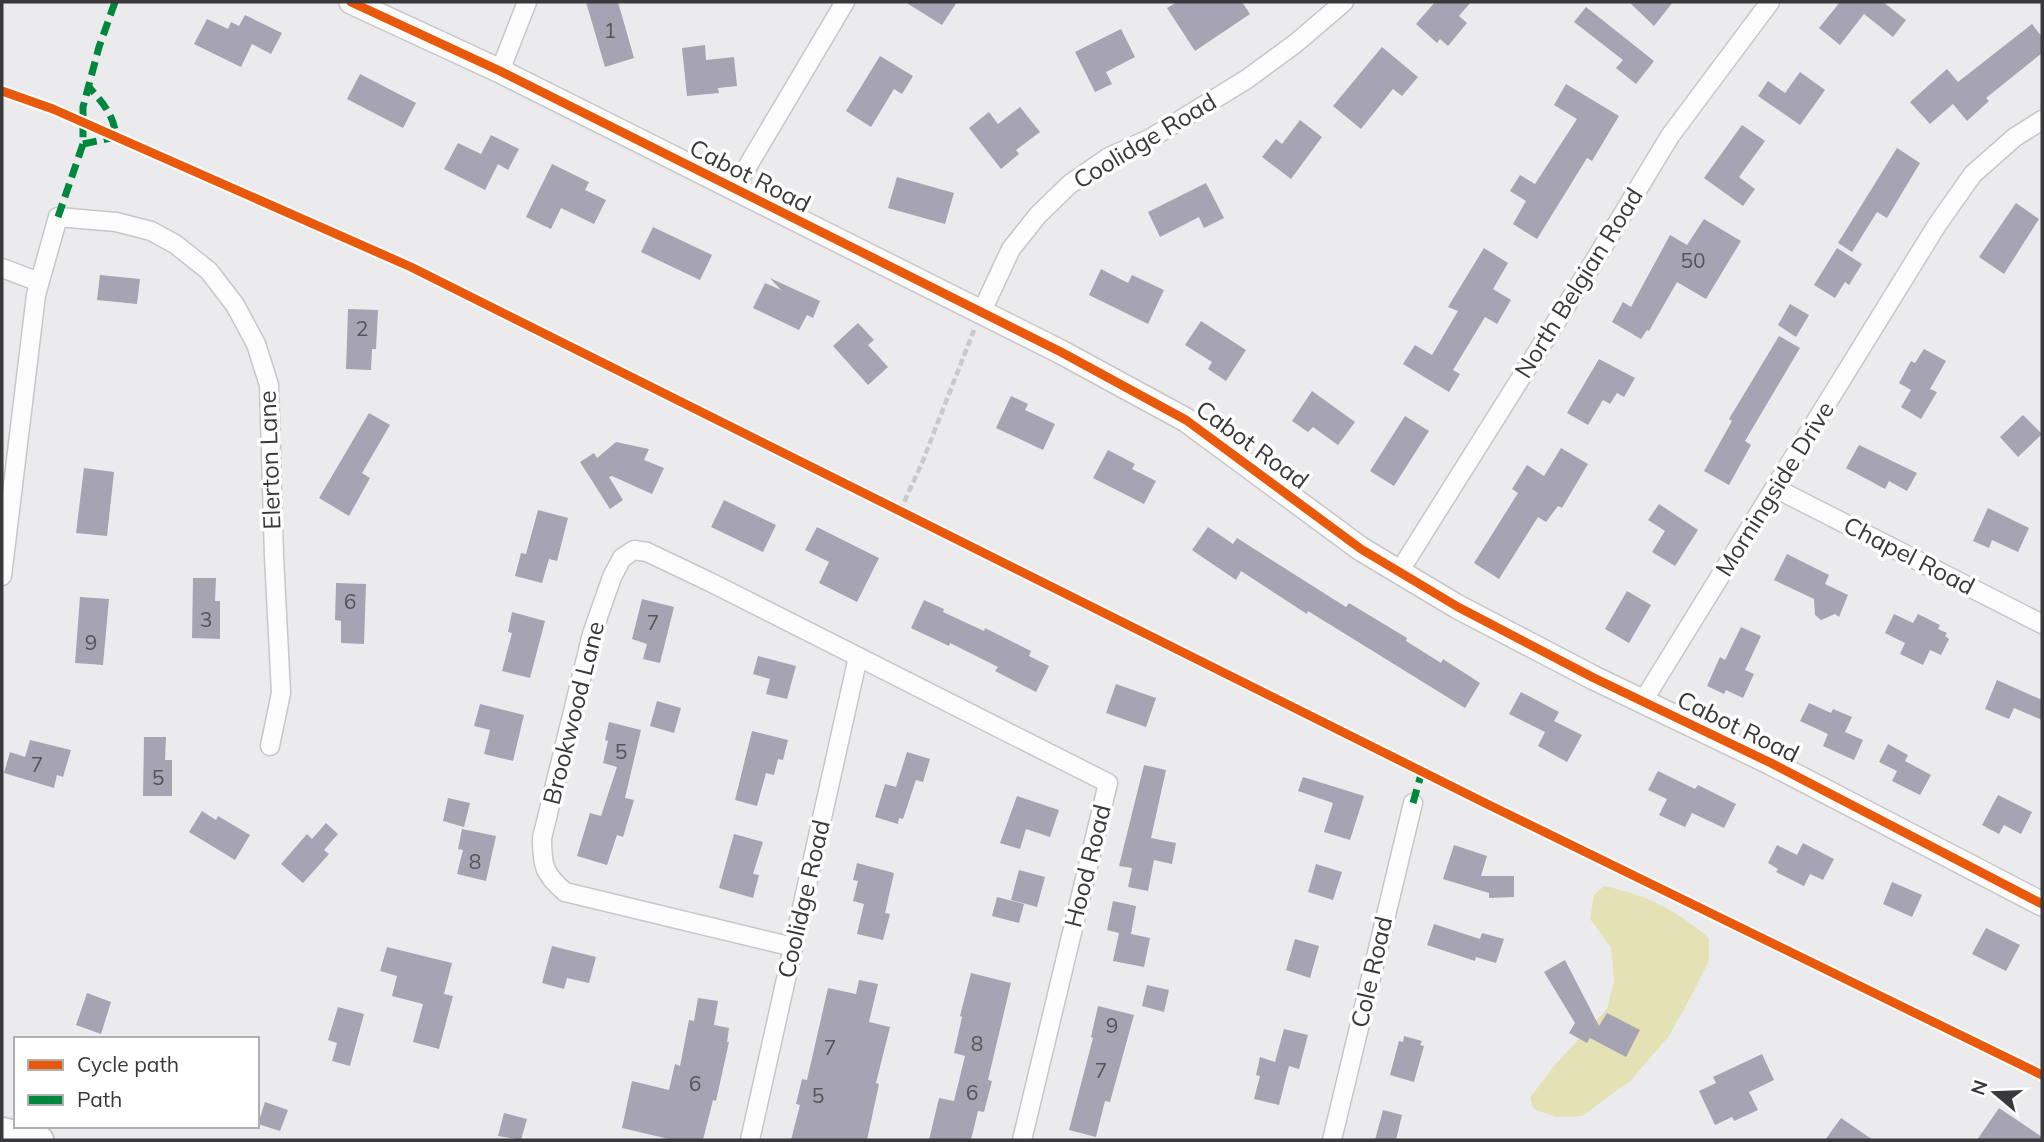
<svg xmlns="http://www.w3.org/2000/svg" width="2044" height="1142" font-family="Mulish,sans-serif">
	<style>
		.green { fill: #e4e1b5 }
		.building { fill: #a6a4b3 }
		.lines { fill: none; stroke-linecap: round; stroke-linejoin: round }
		.minor-casing { stroke: #c7c7c9; stroke-width: 21 }
		.tertiary-casing { stroke: #c7c7c9; stroke-width: 26 }
		.secondary-casing { stroke: #c7c7c9; stroke-width: 30 }
		.path { stroke: #c9c9cb; stroke-width: 4.5; stroke-dasharray: 7 3.5; stroke-linecap: butt }
		.minor { stroke: #fcfcfc; stroke-width: 18 }
		.tertiary { stroke: #fcfcfc; stroke-width: 23 }
		.secondary { stroke: #fcfcfc; stroke-width: 26 }
		.quiet { stroke: #00873e; stroke-width: 7; stroke-dasharray: 14 7; stroke-linecap: butt }
		.cycleway-casing { stroke: #fff; stroke-width: 13 }
		.cycleway { stroke: #e8590c; stroke-width: 9 }
		.labels { text-anchor: middle; stroke-width: 7; stroke-linejoin: round; paint-order: stroke }
		.number-label { font-size: 21px; fill: #545459 }
		.street-label { font-size: 24px; fill: #39393b; stroke: #fff }
	</style>
	<rect width="100%" height="100%" fill="#ebebee"/>
	<path class="green" d="M1604,886C1648,895 1675,910 1709,938V961L1689,1000L1669,1036L1630,1081L1582,1116L1556,1117L1534,1109L1530,1098L1553,1067L1607,1009L1614,981L1611,947L1590,919L1594,895Z"/>
	<g class="building">
		<path d="M586,2H618L634,58L605,67Z"/>
		<path d="M905,2H957L942,25Z"/>
		<path d="M1177,2H1242L1250,14L1195,51L1167,8Z"/>
		<path d="M1435,2H1471L1459,16L1467,23L1448,46L1440,39L1437,43L1416,24Z"/>
		<path d="M1629,2H1673L1654,26Z"/>
		<path d="M1840,2H1883L1906,20L1893,37L1864,14L1840,45L1819,28Z"/>
		<path d="M1586,7L1654,61L1636,84L1616,68L1623,60L1574,22Z"/>
		<path d="M245,15L282,33L271,54L252,44L241,67L194,44L207,19L228,29L231,22L239,26Z"/>
		<path d="M2032,24L2042,37V53L1986,98L1989,101L1967,121L1953,104L1930,124L1910,102L1947,69L1958,82Z"/>
		<path d="M1121,29L1135,57L1106,72L1112,84L1095,92L1075,52Z"/>
		<path d="M705,45L706,60L734,57L737,86L718,88L719,93L687,96L682,48Z"/>
		<path d="M1382,47L1418,77L1402,96L1393,89L1361,129L1333,106Z"/>
		<path d="M880,56L913,76L902,94L894,89L871,127L846,111Z"/>
		<path d="M1800,72L1825,90L1800,125L1758,96L1768,81L1785,93Z"/>
		<path d="M360,74L416,103L403,128L347,99Z"/>
		<path d="M1566,84L1619,116L1592,161L1587,158L1537,239L1513,224L1526,201L1510,191L1520,175L1535,184L1577,119L1554,105Z"/>
		<path d="M1020,107L1040,132L1016,150L1019,154L1001,169L969,128L989,112L998,124Z"/>
		<path d="M1300,120L1322,137L1291,179L1262,157L1276,139L1282,144Z"/>
		<path d="M1742,125L1765,141L1739,177L1755,189L1743,206L1704,178Z"/>
		<path d="M491,135L519,149L508,170L498,164L485,190L444,169L458,143L481,154Z"/>
		<path d="M1897,148L1920,163L1887,218L1877,212L1852,252L1838,243Z"/>
		<path d="M552,164L589,182L585,190L606,200L594,224L561,208L551,229L526,217Z"/>
		<path d="M897,177L954,193L945,224L888,208Z"/>
		<path d="M1206,183L1224,218L1204,228L1199,217L1160,237L1148,212Z"/>
		<path d="M2016,203L2039,219L2004,274L1979,257Z"/>
		<path d="M1704,219L1741,241L1706,299L1677,282L1649,331L1647,330L1641,339L1612,322L1623,302L1631,307L1670,235L1687,245Z"/>
		<path d="M653,227L712,255L700,280L641,252Z"/>
		<path d="M1484,248L1508,263L1493,289L1511,300L1497,324L1485,317L1453,370L1460,374L1449,392L1403,364L1415,345L1432,355L1458,311L1448,307Z"/>
		<path d="M1837,248L1862,264L1849,285L1845,282L1835,298L1814,285Z"/>
		<path d="M1101,269L1128,283L1132,275L1164,290L1148,324L1089,295Z"/>
		<path d="M100,275L140,279L137,304L97,300Z"/>
		<path d="M770,278L820,301L813,318L807,315L799,330L753,308L765,283L781,290Z"/>
		<path d="M1790,304L1809,315L1796,337L1778,325Z"/>
		<path d="M348,309L378,310L376,349H372L371,370L346,369Z"/>
		<path d="M1201,321L1246,350L1226,381L1208,369L1212,362L1185,345Z"/>
		<path d="M858,323L874,340L868,345L888,367L868,385L833,346Z"/>
		<path d="M1779,336L1800,348L1745,441L1751,445L1729,485L1704,471L1732,421L1729,419Z"/>
		<path d="M1924,349L1946,361L1930,389L1937,392L1921,419L1901,407L1911,390L1899,383L1911,361L1915,363Z"/>
		<path d="M1599,359L1635,378L1624,397L1617,393L1610,404L1603,400L1588,425L1567,413Z"/>
		<path d="M1312,391L1355,422L1338,445L1313,427L1308,432L1292,421Z"/>
		<path d="M1011,396L1028,404L1025,410L1055,424L1043,450L996,428Z"/>
		<path d="M369,413L390,425L362,473L370,478L349,516L319,498Z"/>
		<path d="M2023,415L2042,434L2018,457L2000,437Z"/>
		<path d="M1405,416L1429,431L1394,486L1370,471Z"/>
		<path d="M616,442L649,449L644,460L664,468L652,494L612,476L609,477L623,500L610,509L580,462L594,453L597,458Z"/>
		<path d="M1859,445L1917,473L1907,491L1889,481L1885,489L1846,468Z"/>
		<path d="M1561,448L1588,464L1562,508L1558,506L1546,522L1538,517L1499,579L1474,563L1518,493L1512,489L1527,465L1544,476Z"/>
		<path d="M1108,450L1135,464L1132,469L1156,481L1144,504L1093,478Z"/>
		<path d="M84,468L114,472L107,536L76,533Z"/>
		<path d="M724,500L776,525L763,552L711,527Z"/>
		<path d="M1659,504L1698,530L1675,566L1652,552L1665,531L1648,520Z"/>
		<path d="M1988,508L2029,528L2018,552L1992,540L1989,548L1973,541Z"/>
		<path d="M538,510L568,518L557,561L549,559L542,583L515,576L521,553L526,554Z"/>
		<path d="M817,527L879,558L857,602L819,583L829,562L805,550Z"/>
		<path d="M1208,527L1233,544L1237,538L1346,607L1349,603L1407,638L1406,641L1441,663L1443,659L1480,683L1465,708L1308,611L1307,614L1241,571L1236,580L1192,550Z"/>
		<path d="M1787,554L1829,575L1825,584L1848,595L1839,617L1835,614L1821,620L1815,615L1814,599L1774,580Z"/>
		<path d="M193,578H216L215,601H220V639L192,638Z"/>
		<path d="M336,583L366,584L364,644L341,643V621L335,620Z"/>
		<path d="M1627,591L1651,605L1629,643L1605,629Z"/>
		<path d="M80,597L109,599L103,665L75,663Z"/>
		<path d="M642,599L674,607L660,663L643,659L647,644L632,639Z"/>
		<path d="M924,600L944,609L943,612L984,631L985,628L1031,651L1029,656L1049,666L1036,692L995,671L998,667L950,643L949,646L911,628Z"/>
		<path d="M512,612L545,621L530,678L502,671L512,633L508,632Z"/>
		<path d="M1894,614L1913,623L1918,614L1940,625L1938,629L1947,633L1945,636L1949,639L1941,655L1930,650L1923,665L1900,654L1905,643L1885,633Z"/>
		<path d="M1741,627L1761,636L1745,670L1754,674L1743,698L1726,690L1724,694L1707,686L1720,657L1725,660Z"/>
		<path d="M758,656L796,666L787,699L766,694L770,679L753,674Z"/>
		<path d="M1997,680L2042,700V720L2014,708L2009,719L1985,709Z"/>
		<path d="M1116,684L1156,698L1146,727L1106,713Z"/>
		<path d="M1521,692L1559,712L1554,721L1582,735L1567,762L1538,746L1545,732L1509,714Z"/>
		<path d="M657,701L681,708L674,733L650,726Z"/>
		<path d="M1809,703L1831,713L1833,709L1852,717L1845,732L1863,740L1854,760L1823,746L1828,734L1800,721Z"/>
		<path d="M480,704L524,715L513,761L484,754L490,730L474,726Z"/>
		<path d="M609,722L641,730L625,798L634,800L623,837L617,835L607,865L577,856L590,813L601,816L617,767L603,763L608,741L605,740Z"/>
		<path d="M752,731L788,740L783,760L778,759L774,775L766,773L757,806L735,800Z"/>
		<path d="M144,737H166L165,760H172V796H143Z"/>
		<path d="M30,740L71,750L63,777L57,775L54,788L4,773L10,752L25,757Z"/>
		<path d="M1888,744L1908,755L1905,761L1931,775L1920,795L1892,781L1897,771L1879,762Z"/>
		<path d="M907,752L930,759L923,782L916,780L903,819L899,818L898,824L875,817L885,784L896,787Z"/>
		<path d="M1144,765L1166,770L1151,838L1176,843L1172,864L1154,860L1148,891L1128,887L1132,868L1119,866Z"/>
		<path d="M1658,771L1695,789L1698,785L1736,804L1724,828L1692,813L1685,827L1659,815L1667,799L1648,790Z"/>
		<path d="M1303,777L1364,796L1350,840L1324,832L1333,803L1298,791Z"/>
		<path d="M1998,795L2032,812L2021,834L2004,825L1999,834L1982,825Z"/>
		<path d="M1017,796L1059,810L1050,837L1026,829L1020,849L1000,843Z"/>
		<path d="M448,798L470,803L464,827L443,821Z"/>
		<path d="M202,811L216,820L218,816L250,835L235,860L189,832Z"/>
		<path d="M326,823L338,834L324,850L329,854L303,883L281,864L307,834L312,839Z"/>
		<path d="M462,829L496,836L486,881L457,874L463,850L458,849Z"/>
		<path d="M734,834L763,842L753,874L759,875L753,898L719,888Z"/>
		<path d="M1803,843L1834,859L1823,880L1810,874L1804,886L1776,872L1778,869L1768,863L1777,845L1797,855Z"/>
		<path d="M1454,845L1487,856L1481,876H1514V897L1489,898V893L1443,879Z"/>
		<path d="M857,863L894,873L885,913L890,914L883,940L857,934L864,904L853,901L858,881L853,880Z"/>
		<path d="M1316,864L1342,872L1333,900L1308,892Z"/>
		<path d="M1019,870L1045,877L1037,907L1011,900Z"/>
		<path d="M1892,882L1922,895L1912,917L1883,904Z"/>
		<path d="M997,897L1024,904L1019,923L992,916Z"/>
		<path d="M1113,901L1136,906L1131,934L1150,938L1144,967L1113,961L1119,933L1107,930Z"/>
		<path d="M1434,924L1480,939L1482,933L1504,939L1496,963L1476,957L1475,961L1427,945Z"/>
		<path d="M1986,928L2020,945L2006,971L1972,954Z"/>
		<path d="M1295,939L1319,946L1310,978L1286,970Z"/>
		<path d="M552,946L596,957L589,983L567,978L564,989L542,983Z"/>
		<path d="M387,947L452,963L444,994L453,996L439,1049L413,1042L423,1004L392,996L397,976L380,971Z"/>
		<path d="M1565,960L1599,1026L1607,1013L1640,1030L1626,1057L1590,1038L1587,1043L1569,1033L1575,1023L1544,972Z"/>
		<path d="M971,973L1011,983L988,1080L992,1081L984,1112L978,1111L971,1140H929L939,1098L954,1101L965,1056L954,1053L962,1017L960,1016Z"/>
		<path d="M859,980L878,984L869,1022L890,1027L876,1083L879,1084L867,1140H791L800,1105L796,1104L802,1079L807,1080L828,988L856,994Z"/>
		<path d="M1147,985L1169,990L1164,1012L1142,1006Z"/>
		<path d="M87,993L111,1002L101,1034L76,1025Z"/>
		<path d="M698,998L718,1001L714,1025L729,1028L727,1042H729L716,1101L713,1100L703,1140H673L622,1128L632,1081L669,1090L675,1064L680,1066L689,1020L694,1021Z"/>
		<path d="M1098,1006L1134,1015L1110,1102L1105,1101L1096,1137L1069,1130L1093,1038L1091,1037Z"/>
		<path d="M338,1007L364,1014L350,1066L332,1061L337,1043L328,1040Z"/>
		<path d="M1284,1029L1308,1035L1299,1069L1289,1066L1279,1105L1254,1099L1260,1076L1256,1075L1260,1057L1275,1062Z"/>
		<path d="M1404,1036L1422,1041L1420,1045L1424,1046L1414,1082L1390,1075L1399,1041L1403,1042Z"/>
		<path d="M1762,1054L1774,1080L1749,1092L1758,1110L1734,1121L1732,1117L1715,1125L1699,1091L1716,1083L1713,1077Z"/>
		<path d="M265,1102L288,1110L280,1131L258,1124Z"/>
		<path d="M1999,1108L2042,1137V1140H1977Z"/>
		<path d="M1383,1110L1402,1115L1396,1140H1375Z"/>
		<path d="M504,1113L527,1119L521,1140L498,1136Z"/>
		<path d="M1841,1118L1873,1140H1825Z"/>
	</g>
	<g class="lines">
		<g class="minor-casing">
			<g id="minor">
				<path d="M500,71L527,2"/>
				<path d="M734,189L845,2"/>
				<path d="M2,268L39,282"/>
				<path d="M981,313L1011,249L1038,215L1070,184L1109,157L1151,138L1247,79L1296,43L1344,2"/>
				<path d="M1775,488L2042,624"/>
				<path d="M1399,572L1598,255L1670,136L1770,2"/>
				<path d="M2,576L36,295L58,217L116,222L151,231L175,244L209,271L235,305L256,344L269,385L274,556L281,693L270,746"/>
				<path d="M1643,701L1937,225L1973,174L2015,137L2042,120"/>
				<path d="M793,947L565,892C544,874 542,866 542,838L592,634L612,577L622,558L634,550L647,552L712,583L1108,783L1022,1140"/>
				<path d="M750,1140L858,657"/>
				<path d="M1332,1140L1413,803"/>
			</g>
		</g>
		<g class="tertiary-casing">
			<path id="tertiary" d="M351,2L500,71L1061,352L1186,420L1361,549L1458,607L1594,678L1771,763L2042,904"/>
		</g>
		<g class="secondary-casing">
			<path id="secondary" d="M2,1131L40,1140"/>
		</g>
		<path class="path" d="M900,511L922,463L974,330"/>
		<use href="#minor" class="minor"/>
		<use href="#tertiary" class="tertiary"/>
		<use href="#secondary" class="secondary"/>
		<g class="quiet">
			<path d="M83,144L116,137C114,115 103,103 89,87"/>
			<path d="M58,217L83,144V107L99,47L115,2"/>
			<path d="M1413,803L1422,771"/>
		</g>
		<g class="cycleway-casing">
			<g id="cycleway">
				<path d="M351,2L500,71L1061,352L1186,420L1361,549L1458,607L1594,678L1771,763L2042,904"/>
				<path d="M2,91L53,109L411,267L1489,805L2042,1075"/>
			</g>
		</g>
		<use href="#cycleway" class="cycleway"/>
	</g>
	<g class="labels">
		<g class="number-label">
			<text x="610" y="38">1</text>
			<text x="1693" y="268">50</text>
			<text x="362" y="336">2</text>
			<text x="350" y="609">6</text>
			<text x="206" y="627">3</text>
			<text x="653" y="630">7</text>
			<text x="91" y="650">9</text>
			<text x="621" y="759">5</text>
			<text x="37" y="772">7</text>
			<text x="158" y="785">5</text>
			<text x="475" y="869">8</text>
			<text x="1112" y="1033">9</text>
			<text x="977" y="1051">8</text>
			<text x="830" y="1055">7</text>
			<text x="1101" y="1078">7</text>
			<text x="695" y="1091">6</text>
			<text x="972" y="1100">6</text>
			<text x="818" y="1103">5</text>
		</g>
		<g class="street-label">
			<text transform="translate(1145 141) rotate(-31)" y="8">Coolidge Road</text>
			<text transform="translate(750 176) rotate(27)" y="8">Cabot Road</text>
			<text transform="translate(1579 283) rotate(-58)" y="8">North Belgian Road</text>
			<text transform="translate(1252 445) rotate(36)" y="8">Cabot Road</text>
			<text transform="translate(270 460) rotate(-92)" y="8">Elerton Lane</text>
			<text transform="translate(1775 489) rotate(-58)" y="8">Morningside Drive</text>
			<text transform="translate(1909 556) rotate(27)" y="8">Chapel Road</text>
			<text transform="translate(574 713) rotate(-76)" y="8">Brookwood Lane</text>
			<text transform="translate(1738 727) rotate(26)" y="8">Cabot Road</text>
			<text transform="translate(1088 866) rotate(-76)" y="8">Hood Road</text>
			<text transform="translate(804 899) rotate(-77)" y="8">Coolidge Road</text>
			<text transform="translate(1372 972) rotate(-77)" y="8">Cole Road</text>
		</g>
	</g>
	<rect width="2044" height="1142" fill="none" stroke="#39393b" stroke-width="7"/>
	<rect x="14" y="1037" width="245" height="91" fill="#ffffff" stroke="#b0b0b1" stroke-width="2"/>
	<rect x="28" y="1060" width="35" height="10" fill="#e8590c" stroke="#b0b0b1" stroke-width="2"/>
	<text x="77" y="1072" font-size="21" fill="#39393b">Cycle path</text>
	<rect x="28" y="1095" width="35" height="10" fill="#00873e" stroke="#b0b0b1" stroke-width="2"/>
	<text x="77" y="1107" font-size="21" fill="#39393b">Path</text>
	<g transform="translate(1995 1093) rotate(289)" stroke="#ffffff" stroke-width="5" paint-order="stroke">
	<path d="M0-5L12 26L0 18L-12 26Z" fill="#39393b"/>
	<text y="-10" font-size="19" font-weight="bold" text-anchor="middle" fill="#39393b">N</text>
	</g>
</svg>
